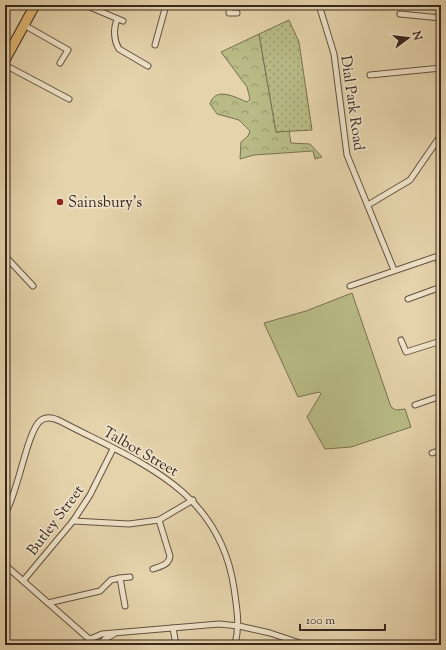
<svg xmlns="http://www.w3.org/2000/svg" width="446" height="650" font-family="'Sorts Mill Goudy',serif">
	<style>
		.grass { fill: #b8bb86; stroke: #787152 }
		.forest { fill: url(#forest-crowns); stroke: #787152 }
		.garden { fill: url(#garden-dots); stroke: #787152 }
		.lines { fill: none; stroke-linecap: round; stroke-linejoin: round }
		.street-casing { stroke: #635242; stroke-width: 7 }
		.highway-casing { stroke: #38271f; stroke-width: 11 }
		.street { stroke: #eee2c8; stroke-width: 5 }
		.highway { stroke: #e2ba76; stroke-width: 9 }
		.poi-dot { fill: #8f2418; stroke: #eee2c8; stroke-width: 1.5 }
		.labels { text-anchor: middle; stroke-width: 3.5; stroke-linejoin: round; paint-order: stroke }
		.street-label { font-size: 15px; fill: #38271f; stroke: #eee2c8 }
		.poi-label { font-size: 15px; fill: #38271f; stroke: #eee2c8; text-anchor: start }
	</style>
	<defs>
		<pattern id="forest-crowns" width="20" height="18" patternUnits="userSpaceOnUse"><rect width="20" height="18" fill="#b8bb86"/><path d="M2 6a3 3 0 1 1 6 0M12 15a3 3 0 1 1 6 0" fill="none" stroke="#97986d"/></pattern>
		<pattern id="garden-dots" width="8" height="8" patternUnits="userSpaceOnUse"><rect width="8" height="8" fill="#b8bb86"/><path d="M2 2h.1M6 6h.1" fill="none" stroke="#97986d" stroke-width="1.8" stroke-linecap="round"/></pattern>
	</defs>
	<rect width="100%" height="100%" fill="#e5d3ab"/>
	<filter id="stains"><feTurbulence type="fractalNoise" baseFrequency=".005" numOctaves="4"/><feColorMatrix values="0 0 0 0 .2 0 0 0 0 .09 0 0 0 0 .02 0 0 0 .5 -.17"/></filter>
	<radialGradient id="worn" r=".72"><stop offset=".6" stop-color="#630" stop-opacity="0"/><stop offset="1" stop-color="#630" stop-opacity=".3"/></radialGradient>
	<path class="grass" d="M352,293L391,407L396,410L405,409L411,427L351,447L325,449L307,417L321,394L319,392L298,397L264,323L306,311Z"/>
	<path class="forest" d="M259,34L276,132L289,131L291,143L310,144L322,157L315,159L313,151L254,155L240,159L241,142L248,136L250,131L239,120L217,114L210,104C215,86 235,97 247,102L250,99L247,87L221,52Z"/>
	<path class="garden" d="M289,20L299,42L312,130L276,132L259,34Z"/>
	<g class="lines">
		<g class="street-casing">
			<g id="street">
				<path d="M85,5L123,21"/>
				<path d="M230,5L229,13H237"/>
				<path d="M319,5L334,54L347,155L394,270"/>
				<path d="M400,14L441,18"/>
				<path d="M117,20C113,29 114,41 119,49L148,66"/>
				<path d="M24,25L68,50L60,63"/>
				<path d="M155,45L166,5"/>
				<path d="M5,65L69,99"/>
				<path d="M370,75L441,68"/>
				<path d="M368,205L410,180L441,135"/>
				<path d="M5,250L7,258"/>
				<path d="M5,256L33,286"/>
				<path d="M437,257L441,267"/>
				<path d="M350,286L441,255"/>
				<path d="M408,299L441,287"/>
				<path d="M401,340L406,352L441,341"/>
				<path d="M415,405L441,396"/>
				<path d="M432,453L441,450"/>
				<path d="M5,514C18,493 27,432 40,421C46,416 54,418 60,421C138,462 219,488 234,588C237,610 240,623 235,645"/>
				<path d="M73,521L129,524L159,520L193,500"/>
				<path d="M5,565L96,645"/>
				<path d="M153,569C161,566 169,565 170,556L159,520"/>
				<path d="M120,578L130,577"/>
				<path d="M23,581L73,521L90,495L113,449"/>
				<path d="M48,603L100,591L111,580L120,578L125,606"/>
				<path d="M173,628L176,645"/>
				<path d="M90,639L102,634L219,624L239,626L270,633L306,645"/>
				<path d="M99,645L105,639L114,634"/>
			</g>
		</g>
		<g class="highway-casing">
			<path id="highway" d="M5,60L35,5"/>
		</g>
		<use href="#street" class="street"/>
		<use href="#highway" class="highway"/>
	</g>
	<circle class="poi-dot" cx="60" cy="202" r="4"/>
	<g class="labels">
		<g class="street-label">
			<text transform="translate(353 103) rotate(82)" y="5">Dial Park Road</text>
			<text transform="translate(141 451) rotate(30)" y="5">Talbot Street</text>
			<text transform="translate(55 520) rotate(-53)" y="5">Butley Street</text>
		</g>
		<g class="poi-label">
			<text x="68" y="207">Sainsbury's</text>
		</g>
	</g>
	<rect width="446" height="650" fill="none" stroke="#e5d3ab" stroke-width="20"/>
	<rect x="6" y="6" width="434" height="638" fill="none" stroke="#38271f" stroke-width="2"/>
	<rect x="10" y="10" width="426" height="630" fill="none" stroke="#38271f"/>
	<g transform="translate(408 38) rotate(75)" stroke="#eee2c8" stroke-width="3" paint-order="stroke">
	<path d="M0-3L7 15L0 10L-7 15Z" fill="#38271f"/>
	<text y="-6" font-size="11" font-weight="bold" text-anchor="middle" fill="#38271f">N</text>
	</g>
	<path d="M300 624v6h85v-6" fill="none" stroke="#38271f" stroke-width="2"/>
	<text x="306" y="624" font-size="12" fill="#38271f" stroke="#eee2c8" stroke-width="3" paint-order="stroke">100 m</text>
	<rect width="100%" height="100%" filter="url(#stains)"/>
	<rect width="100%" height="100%" fill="url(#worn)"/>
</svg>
